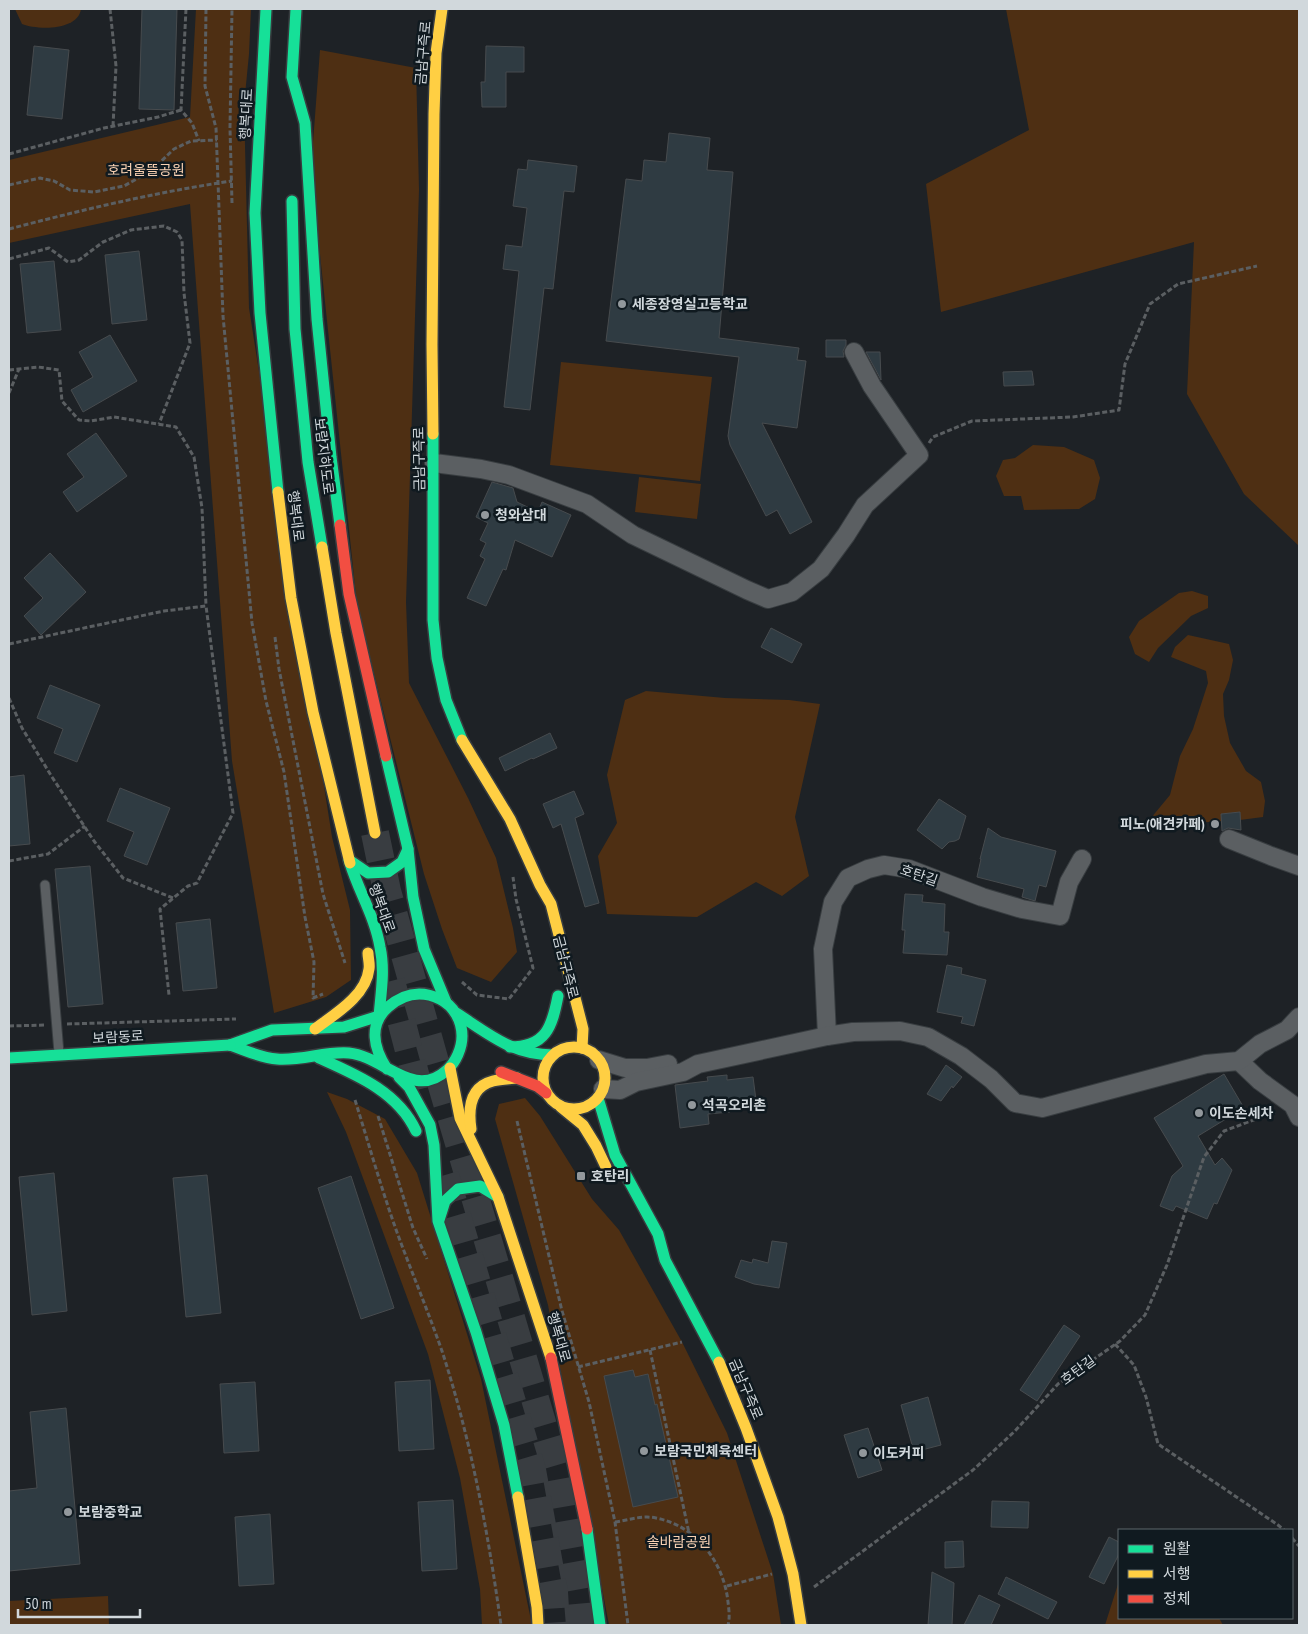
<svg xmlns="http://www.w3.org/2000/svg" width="1308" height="1634" font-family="'PT Sans Narrow','Noto Sans KR',sans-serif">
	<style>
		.green { fill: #4e2f13 }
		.building { fill: #2f3b42; stroke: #474b4e }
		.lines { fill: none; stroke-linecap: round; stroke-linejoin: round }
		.highway-tunnel { stroke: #393d41; stroke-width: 28; stroke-dasharray: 28 14; stroke-linecap: butt }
		.lane-casing { stroke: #383d40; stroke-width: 11 }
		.street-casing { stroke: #383d40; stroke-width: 20 }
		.fast-casing { stroke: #383d40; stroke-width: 14 }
		.slow-casing { stroke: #383d40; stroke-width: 14 }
		.jam-casing { stroke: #383d40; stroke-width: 14 }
		.path { stroke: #5b5f62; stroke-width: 3; stroke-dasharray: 5 2.5; stroke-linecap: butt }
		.lane { stroke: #5b5f62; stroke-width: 9 }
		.street { stroke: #5b5f62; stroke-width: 18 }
		.fast { stroke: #16e098; stroke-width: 11 }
		.slow { stroke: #ffcf43; stroke-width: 11 }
		.jam { stroke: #f24e42; stroke-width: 11 }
		.poi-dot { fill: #92989c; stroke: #101a20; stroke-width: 2 }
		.labels { text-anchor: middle; stroke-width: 5; stroke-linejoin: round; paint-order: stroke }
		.street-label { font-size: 14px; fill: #d1d8dc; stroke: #101a20 }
		.park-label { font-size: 14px; fill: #f8d1b2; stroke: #101a20 }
		.poi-label { font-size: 14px; font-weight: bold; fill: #d1d8dc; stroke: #101a20; text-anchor: start }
	</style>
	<rect width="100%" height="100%" fill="#1e2226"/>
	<g class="green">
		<path d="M15,9H81C78,31 37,30 22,24Z"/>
		<path d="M196,9H251L249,54L244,105L249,308L332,837L350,910L351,980L326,997L274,1013L232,761L190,204L9,243V160L190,117Z"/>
		<path d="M1006,9H1299V546L1244,494L1187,394L1194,242L941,312L926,184L1029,130Z"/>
		<path d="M320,50L416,68L419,190L406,602L409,683L468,798L496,858L513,928L517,952L491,982L457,968L442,929L424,874L357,605L311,169Z"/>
		<path d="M561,362L712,377L700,481L550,465Z"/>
		<path d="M1033,445L1064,447L1094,460L1100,478L1095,499L1079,509L1024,510L1021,496H1004L996,476L1003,460L1015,458Z"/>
		<path d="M639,477L701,484L697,519L635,512Z"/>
		<path d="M1192,591L1208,596V608L1191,616L1158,648L1149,662L1135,654L1129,637L1139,621L1179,593Z"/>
		<path d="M1188,635L1229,644L1233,660L1229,680L1223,694L1224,716L1230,743L1246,771L1261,782L1265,801L1263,817L1240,820L1239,812L1222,814V821L1156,826L1151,818L1170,795L1180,756L1193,729L1208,683L1206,671L1171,657L1175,647Z"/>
		<path d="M646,691L725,698L789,700L820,704L795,817L809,876L782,896L756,882L697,917L607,914L598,856L617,823L607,775L625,700Z"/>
		<path d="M327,1092L347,1099L385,1119L417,1173L481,1379L532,1625H482L480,1589L460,1478L428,1354L346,1132Z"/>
		<path d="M525,1098L540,1116L592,1199L619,1230L682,1342L727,1433L773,1574L781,1625H609L548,1305L495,1119L499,1104Z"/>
		<path d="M1119,1581V1618H1219L1223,1625H1105Z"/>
		<path d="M108,1596L109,1625H9V1601Z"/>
	</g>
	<g class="building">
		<path d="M142,9H177L174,110L139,109Z"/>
		<path d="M34,46L69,50L62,119L27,115Z"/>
		<path d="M486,46L524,47V72H506V107H482L481,82H485Z"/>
		<path d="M669,133L710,138L707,170L733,172L719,338L799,348L797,360L806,361L797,428L762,423L812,522L790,534L777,510L766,516L730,445L728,436L739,357L606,341L626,179L642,181L644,160L666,162Z"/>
		<path d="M528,160L577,166L574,192L564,191L553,289L544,288L530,410L504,407L519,271L503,269L506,245L522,247L527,208L513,206L518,169L527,170Z"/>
		<path d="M139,251L147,320L112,324L105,255Z"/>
		<path d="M54,261L61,330L27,333L20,264Z"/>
		<path d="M110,335L137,381L83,412L71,390L93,377L79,352Z"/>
		<path d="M826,340H846V345L843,351L844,357H826Z"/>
		<path d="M866,352H880L881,380Z"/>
		<path d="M1032,371L1034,385L1004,386L1003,372Z"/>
		<path d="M96,433L127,476L77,512L63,492L84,477L67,454Z"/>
		<path d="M492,482L513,488L517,502L538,512L542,502L571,515L552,557L515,540L506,570L503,569L486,606L467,598L485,559L480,556L486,543L480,540L488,523L476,517Z"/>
		<path d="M50,553L86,592L41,635L24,616L43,598L24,578Z"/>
		<path d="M771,628L802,644L792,663L761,647Z"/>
		<path d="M50,685L100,705L77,762L54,753L63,729L37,718Z"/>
		<path d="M550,733L557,748L533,759L532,758L505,771L499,758Z"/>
		<path d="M24,775L30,844L9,846V777Z"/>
		<path d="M120,788L170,808L147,865L124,856L134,832L107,821Z"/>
		<path d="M574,791L584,814L575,818L599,903L585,907L561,824L553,828L543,804Z"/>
		<path d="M939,799L966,816L959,839L955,841L949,842L942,849L917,830Z"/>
		<path d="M1240,812L1241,830L1228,828L1222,831L1221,814Z"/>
		<path d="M988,828L1001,837L1056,851L1046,887L1039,885L1035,901L1022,897L1024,889L977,877L981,859H980Z"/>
		<path d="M90,866L103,1004L68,1007L55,869Z"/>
		<path d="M905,894L923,895L922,902L945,904L944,932H949L947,955L903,953L905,930H902L903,916Z"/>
		<path d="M210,919L217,988L183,991L176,923Z"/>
		<path d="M947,965L962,968L961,974L986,980L974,1026L961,1023L963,1017L937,1012Z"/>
		<path d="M946,1065L962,1077L953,1088L952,1086L941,1101L927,1094Z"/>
		<path d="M1224,1074L1244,1108L1198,1136L1215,1165L1222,1158L1232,1170L1217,1204L1214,1203L1207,1219L1176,1206L1173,1211L1160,1206L1172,1176L1183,1166L1154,1118Z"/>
		<path d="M727,1075V1080L753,1077L756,1100L730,1103V1112L708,1114L709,1124L680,1128L675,1085L708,1081L707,1077Z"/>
		<path d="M54,1173L67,1311L32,1315L19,1177Z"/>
		<path d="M207,1175L221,1313L186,1317L173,1178Z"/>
		<path d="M351,1176L394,1308L361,1319L318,1188Z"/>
		<path d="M772,1241L787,1243L779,1288L754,1284L735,1277L741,1260L752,1263L753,1259L768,1263Z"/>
		<path d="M1064,1325L1080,1336L1037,1401L1020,1390Z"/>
		<path d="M633,1370L635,1377L648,1374L655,1405L657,1404L678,1497L633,1507L604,1376Z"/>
		<path d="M430,1380L434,1449L399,1451L395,1382Z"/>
		<path d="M255,1382L259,1451L224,1453L220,1384Z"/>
		<path d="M928,1397L941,1445L914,1452L901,1405Z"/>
		<path d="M66,1408L80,1564L9,1571V1491L37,1488L30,1412Z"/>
		<path d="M868,1428L882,1470L858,1478L844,1435Z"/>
		<path d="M453,1500L457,1569L422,1571L418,1502Z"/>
		<path d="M992,1501L1029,1502L1028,1528L991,1527Z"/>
		<path d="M270,1514L274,1584L239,1586L235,1517Z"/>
		<path d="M1109,1537L1119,1542V1554L1104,1584L1089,1577Z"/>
		<path d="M963,1541L964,1567L945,1568V1542Z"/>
		<path d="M932,1572L954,1583L952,1625H928Z"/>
		<path d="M1006,1577L1057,1602L1048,1619L998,1594Z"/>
		<path d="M979,1595L1000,1605L991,1625H964Z"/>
	</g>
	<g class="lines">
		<g class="highway-tunnel">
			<path d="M375,833L387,891L437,1069L555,1466L577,1590L580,1625"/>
			<path d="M391,981L422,1101"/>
			<path d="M445,1175L532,1470L554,1592L556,1625"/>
		</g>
		<g class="lane-casing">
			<path id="lane" d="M45,885L59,1053"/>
		</g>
		<g class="street-casing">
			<g id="street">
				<path d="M434,463L481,469L509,475L587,504L633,535L747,590L768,599L792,592L821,569L846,535L865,505L919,455L872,386L854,352"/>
				<path d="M1229,839L1271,856L1299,866"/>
				<path d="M827,1036L823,949L833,902L848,878L868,869L884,865L909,869L982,897L1022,909L1060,916L1069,882L1082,859"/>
				<path d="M599,1060L625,1068H647L668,1064"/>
				<path d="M1239,1061L1260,1081L1293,1105L1299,1117"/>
				<path d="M603,1089L620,1090L636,1082L683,1072L698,1064L827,1036L853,1032L900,1031L928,1037L961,1056L991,1079L1015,1103L1042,1108L1206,1064L1239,1061L1260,1044L1287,1030L1299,1017"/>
			</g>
		</g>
		<g class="fast-casing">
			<g id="fast">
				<path d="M266,9L255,213L260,313L278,492"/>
				<path d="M296,9L292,77L305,123L317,319L331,457L340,525"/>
				<path d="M292,201L295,329L308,462L322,547"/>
				<path d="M433,434V620L437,658L446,700L462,740"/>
				<path d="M386,756L408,849L413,897L424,949L446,1002"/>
				<path d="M349,860L368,873L388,872L402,862L408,849"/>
				<path d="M350,863C359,892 375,917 380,947C385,970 381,993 379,1016"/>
				<path d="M456,1013C489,1034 512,1055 553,1055"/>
				<path d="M230,1045C245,1050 261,1058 277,1059C302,1061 325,1051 349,1053C383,1056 414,1101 447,1070C456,1062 462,1048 462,1036C462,1021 454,1006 440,999C421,990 404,993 388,1007C368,1025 374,1049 387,1069"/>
				<path d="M230,1045L272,1030L344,1027L379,1016"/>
				<path d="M510,1047C546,1047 552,1027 558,996"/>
				<path d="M9,1058L230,1045"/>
				<path d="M319,1058C357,1075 398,1092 416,1131"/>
				<path d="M399,1077L409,1087L430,1125L434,1145L438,1221L476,1332L504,1425L518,1497"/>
				<path d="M598,1098L615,1155L658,1234L665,1260L719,1362"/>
				<path d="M439,1220L445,1201L458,1189L480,1186L498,1197"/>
				<path d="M587,1529L600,1625"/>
			</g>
		</g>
		<g class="slow-casing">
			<g id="slow">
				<path d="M433,434L432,345L434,114L436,53L442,9"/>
				<path d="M278,492L291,598L313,712L350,863"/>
				<path d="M322,547L336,633L375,833"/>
				<path d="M462,740L510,819L540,885L551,904L583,1029L582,1048"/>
				<path d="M315,1029C335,1014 366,996 369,969C370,964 368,958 368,953"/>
				<circle cx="574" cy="1078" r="31"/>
				<path d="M450,1068L460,1118L498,1197L551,1358"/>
				<path d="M561,1107L583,1125L596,1146L606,1167"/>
				<path d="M471,1129C468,1109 470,1087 493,1081C501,1079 509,1079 517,1078"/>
				<path d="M719,1362L746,1428L778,1517L793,1574L801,1625"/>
				<path d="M518,1497L537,1607L538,1625"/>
			</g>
		</g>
		<g class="jam-casing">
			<g id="jam">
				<path d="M340,525L349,594L386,756"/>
				<path d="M501,1072L537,1086L546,1093"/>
				<path d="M551,1358L587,1529"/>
			</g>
		</g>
		<g class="path">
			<path d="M110,9L116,66L113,126"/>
			<path d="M186,9L181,110L192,123L199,141"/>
			<path d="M206,9L205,86L216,128L223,316L252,623L266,701L284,772L305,917L314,962L313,998L323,994"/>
			<path d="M9,154L104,128L158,117L181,110"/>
			<path d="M9,185L40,178L54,181L70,190L94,192L124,186L151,171L174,149L191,141L217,140"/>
			<path d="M232,203L230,128L232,9"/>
			<path d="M9,229C82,210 156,192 232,181"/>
			<path d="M9,259L49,248L68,262L79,260L103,242L131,230L164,226L177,232L182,240L184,293L190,343L159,424"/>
			<path d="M9,370L38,367L59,370L62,401L79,420L91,421L114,417L176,427L194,457L202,508L206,606"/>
			<path d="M9,393L19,369"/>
			<path d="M929,443L933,437L972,421L1073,417L1119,410L1125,364L1150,304L1178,284L1257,266"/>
			<path d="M275,637L279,669L323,894L345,963"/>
			<path d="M9,644L164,611L206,606L233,813L197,883L188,886L160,909L169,995"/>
			<path d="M9,698L22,728L52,777L94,841L123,878L173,898"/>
			<path d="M9,861L48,854L85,826"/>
			<path d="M462,982L477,995L509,999L533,968L516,899L513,877"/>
			<path d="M67,1024L236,1019"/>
			<path d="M9,1026L46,1025"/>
			<path d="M355,1100C371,1151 385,1202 404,1251C417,1285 430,1317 442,1351C471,1440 488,1532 501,1625"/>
			<path d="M378,1116L413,1228L427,1259"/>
			<path d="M517,1121L562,1311L589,1402L615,1522L628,1625"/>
			<path d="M1115,1344L1134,1365L1146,1397L1158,1444L1278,1525L1284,1530"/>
			<path d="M650,1350L689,1533"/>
			<path d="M578,1367L682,1342"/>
			<path d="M615,1522C629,1520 642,1515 656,1518C697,1526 724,1563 728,1602C729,1610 730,1618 728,1625"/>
			<path d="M1292,1538L1299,1546"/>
			<path d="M727,1586L772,1574"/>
			<path d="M814,1587L973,1470L1015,1431L1058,1384L1120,1341L1145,1315L1167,1265L1204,1157L1224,1131L1275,1112"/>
		</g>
		<use href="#lane" class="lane"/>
		<use href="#street" class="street"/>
		<use href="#fast" class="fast"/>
		<use href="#slow" class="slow"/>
		<use href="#jam" class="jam"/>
	</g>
	<g class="poi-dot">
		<circle cx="622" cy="304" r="5"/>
		<circle cx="485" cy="515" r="5"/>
		<circle cx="1215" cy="824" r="5"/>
		<circle cx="692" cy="1105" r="5"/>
		<circle cx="1199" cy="1113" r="5"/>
		<rect x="576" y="1171" width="10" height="10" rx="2.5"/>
		<circle cx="644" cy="1451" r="5"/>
		<circle cx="863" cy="1453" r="5"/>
		<circle cx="68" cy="1512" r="5"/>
	</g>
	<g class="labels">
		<g class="street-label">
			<text transform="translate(423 53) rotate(-85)" y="5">금남구즉로</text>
			<text transform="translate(246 114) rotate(-87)" y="5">행복대로</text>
			<text transform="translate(324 456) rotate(83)" y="5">보람지하도로</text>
			<text transform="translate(419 459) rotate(-91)" y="5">금남구즉로</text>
			<text transform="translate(296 516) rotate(83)" y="5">행복대로</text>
			<text transform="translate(919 875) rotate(19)" y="5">호탄길</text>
			<text transform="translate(382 908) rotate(70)" y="5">행복대로</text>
			<text transform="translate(566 967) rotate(76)" y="5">금남구즉로</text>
			<text transform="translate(118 1037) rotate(-3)" y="5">보람동로</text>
			<text transform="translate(559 1337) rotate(74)" y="5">행복대로</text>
			<text transform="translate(1078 1370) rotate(-36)" y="5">호탄길</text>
			<text transform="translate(746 1389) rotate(67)" y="5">금남구즉로</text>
		</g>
		<g class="park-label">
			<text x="146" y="175">호려울뜰공원</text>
			<text x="679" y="1547">솔바람공원</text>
		</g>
		<g class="poi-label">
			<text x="632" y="309">세종장영실고등학교</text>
			<text x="495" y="520">청와삼대</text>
			<text x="1205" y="829" text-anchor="end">피노(애견카페)</text>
			<text x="702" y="1110">석곡오리촌</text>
			<text x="1209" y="1118">이도손세차</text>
			<text x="591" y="1181">호탄리</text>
			<text x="654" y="1456">보람국민체육센터</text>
			<text x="873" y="1458">이도커피</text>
			<text x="78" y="1517">보람중학교</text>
		</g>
	</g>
	<rect width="1308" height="1634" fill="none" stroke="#d1d8dc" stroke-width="20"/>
	<rect x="1118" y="1529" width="175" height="90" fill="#101a20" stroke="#5d666b"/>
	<rect x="1128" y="1545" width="25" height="8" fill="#16e098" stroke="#5d666b"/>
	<text x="1163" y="1554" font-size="15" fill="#d1d8dc">원활</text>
	<rect x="1128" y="1570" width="25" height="8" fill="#ffcf43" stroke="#5d666b"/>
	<text x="1163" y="1579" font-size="15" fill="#d1d8dc">서행</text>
	<rect x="1128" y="1595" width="25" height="8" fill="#f24e42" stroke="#5d666b"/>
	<text x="1163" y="1604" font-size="15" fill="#d1d8dc">정체</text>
	<path d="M18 1609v8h122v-8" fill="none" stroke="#d1d8dc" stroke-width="2.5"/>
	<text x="25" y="1609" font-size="15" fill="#d1d8dc" stroke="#101a20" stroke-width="4" paint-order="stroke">50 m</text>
</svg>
